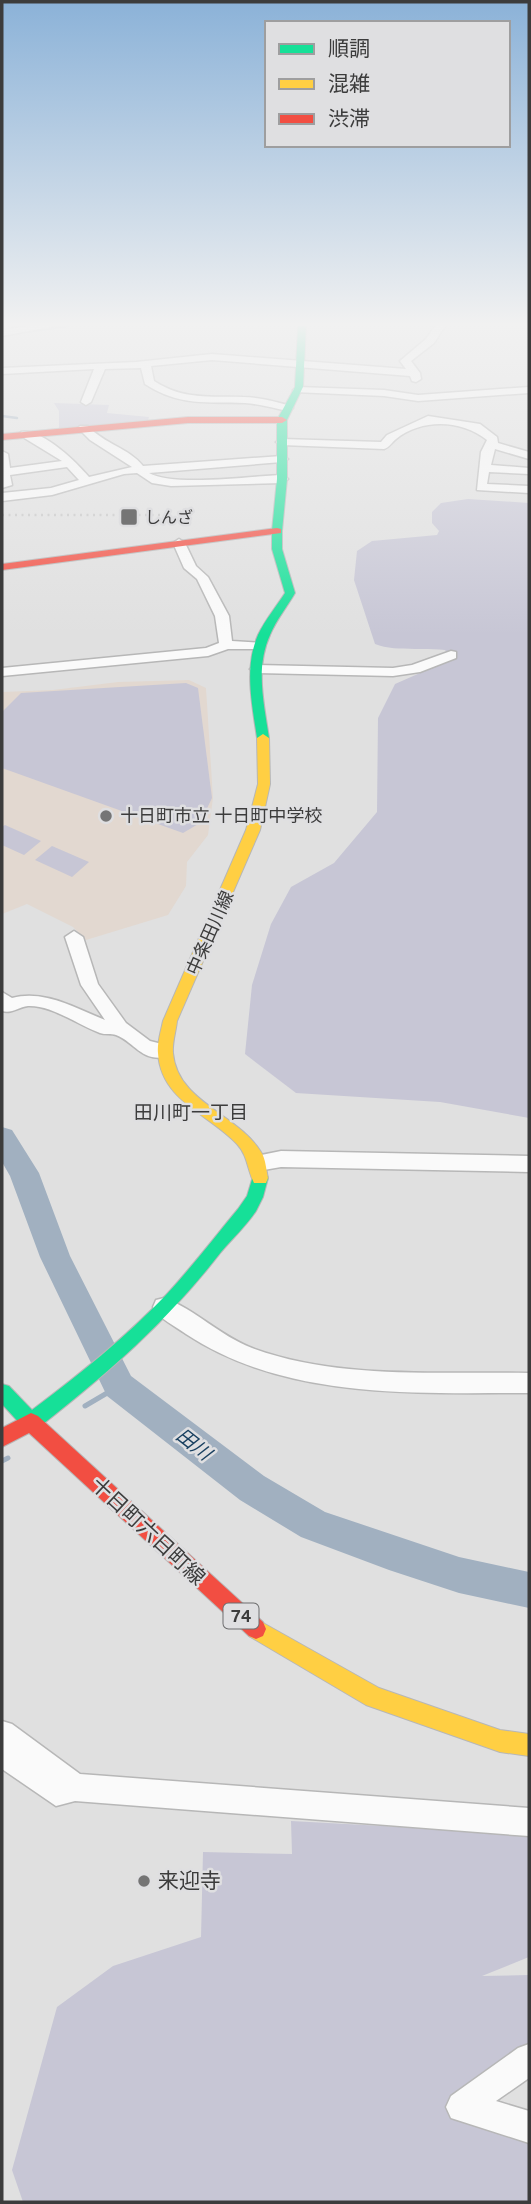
<svg xmlns="http://www.w3.org/2000/svg" width="531" height="2204" font-family="'Public Sans','Noto Sans JP',sans-serif">
	<style>
		.education { fill: #e2d8d0 }
		.green { fill: #c7c6d5 }
		.lines { fill: none; stroke-linecap: round; stroke-linejoin: round }
		.stream-far1 { stroke: #a1b0c0; stroke-width: 2.5 }
		.stream { stroke: #a1b0c0; stroke-width: 5 }
		.river { fill: #a1b0c0; fill-rule: evenodd }
		.street-casing { stroke: #b7b7b7; stroke-width: 3 }
		.fast-casing { stroke: #b7b7b7; stroke-width: 2 }
		.slow-casing { stroke: #b7b7b7; stroke-width: 2 }
		.jam-casing { stroke: #b7b7b7; stroke-width: 2 }
		.street { fill: #fafafa; fill-rule: evenodd }
		.fast { fill: #16e098; fill-rule: evenodd }
		.slow { fill: #ffcf43; fill-rule: evenodd }
		.jam { fill: #f24e42; fill-rule: evenodd }
		.rail { stroke: #c4c4c4; stroke-width: 2.5; stroke-dasharray: 2 4.5; stroke-linecap: butt }
		.poi-dot { fill: #757575; stroke: #dfdfe1; stroke-width: 2.5 }
		.labels { text-anchor: middle; stroke-width: 5; stroke-linejoin: round; paint-order: stroke }
		.far-poi-label { font-size: 16px; fill: #3c3c3c; stroke: #dfdfe1; text-anchor: start }
		.shield { fill: #dfdfe1; stroke: #6d6d6e; stroke-width: 2 }
		.shield-label { font-size: 16px; font-weight: bold; fill: #3c3c3c }
		.poi-label { font-size: 18px; fill: #3c3c3c; stroke: #dfdfe1; text-anchor: start }
		.street-label { font-size: 18px; fill: #3c3c3c; stroke: #dfdfe1 }
		.neighbourhood-label { font-size: 19px; fill: #3c3c3c; stroke: #dfdfe1 }
		.water-label { font-size: 19px; font-style: italic; fill: #1a4161; stroke: #dfdfe1 }
		.near-street-label { font-size: 21px; fill: #3c3c3c; stroke: #dfdfe1 }
		.near-poi-label { font-size: 21px; fill: #3c3c3c; stroke: #dfdfe1; text-anchor: start }
	</style>
	<rect width="100%" height="100%" fill="#e0e0e0"/>
	<path class="education" d="M189,680L206,688L213,798L208,835L187,862L186,886L168,915L86,940L73,927L27,904L2,914V692L53,690L118,682Z"/>
	<g class="green">
		<path d="M54,403L109,405L107,413L149,417L148,420L59,428V411Z"/>
		<path d="M468,499L529,503V1118L440,1102L296,1093L245,1054L252,985L271,924L291,887L334,863L377,812L378,718L395,684L452,659L445,650C423,647 395,652 375,644L354,580L357,551L372,541L437,535L439,531L432,523V512L441,503Z"/>
		<path d="M186,683L198,688L212,798L200,823L183,833L2,768V712L21,693Z"/>
		<path d="M5,825L41,841L24,855L2,845V827Z"/>
		<path d="M52,846L89,862L72,877L35,860Z"/>
		<path d="M291,1821L438,1829L529,1821V1957L482,1976L529,1975V2072L497,2085L484,2127L529,2141V2202H23L12,2170L57,2007L113,1966L201,1937L203,1852L292,1854Z"/>
	</g>
	<g class="lines">
		<g class="stream-far1">
			<path d="M24,332L68,326"/>
			<path d="M2,416L17,418"/>
		</g>
		<g class="stream">
			<path d="M85,1406L119,1386"/>
			<path d="M2,1461L8,1458"/>
		</g>
		<path class="river" d="M2,1127L12,1130L39,1173L70,1256L131,1376L264,1476L325,1512L459,1557L529,1572V1608L459,1593L389,1570L301,1537L240,1500L107,1396L40,1257L10,1176L2,1162Z"/>
		<g class="street-casing">
			<g id="street">
				<path d="M29,326H56L2,336V330Z"/>
				<path d="M435,326H445L434,343L411,361L420,373L421,379L416,382L412,381L410,376L212,360L151,366L154,381C183,400 210,396 243,397C260,397 276,402 292,406L293,408L288,411C274,408 259,404 245,403C207,402 178,406 145,384L141,368L105,369L91,402L86,405L81,402L94,369L2,374V368L136,362L212,354L406,369L400,361L426,339Z"/>
				<path d="M298,387L384,390L418,395L529,387V393L418,401L384,396L294,392L293,390Z"/>
				<path d="M428,416L480,424L497,437L498,443L529,452V459L495,449L491,465L529,468V474L489,472L487,484L529,486V493L477,490L481,452L487,440C461,420 423,418 396,439C391,443 390,447 384,449L282,445L276,442L282,439L381,442L387,435Z"/>
				<path d="M80,426H88C104,444 129,448 143,466L282,456L288,459L282,462L149,473C173,487 252,476 282,475L288,479L282,483L171,486L152,483L137,473L124,474L52,495L2,501V493L51,488L79,480L67,467L10,475L12,485L2,488V451L8,454L10,468L62,461L21,436V432C43,429 76,462 89,477L132,467L90,440L78,428Z"/>
				<path d="M179,539L185,543L196,566L208,577L229,616L232,641L264,643V649H228L208,656L2,676V668L206,648L219,643L215,616L197,579L184,568L173,543Z"/>
				<path d="M451,651L456,652V658L420,672L393,676L257,673L250,669L257,665L393,668L412,665Z"/>
				<path d="M74,931L83,937L98,984L126,1023L150,1041L170,1046L172,1051L170,1056C142,1064 135,1042 116,1035C111,1033 105,1035 100,1033C78,1025 52,1005 28,1006C18,1007 12,1014 2,1011V992L12,998C44,989 75,1008 105,1020L81,985L65,937Z"/>
				<path d="M281,1151L529,1156V1172L281,1167L258,1171L251,1169L248,1163L251,1157Z"/>
				<path d="M164,1298C195,1309 220,1336 252,1348C339,1380 438,1371 529,1373V1393C414,1393 286,1400 186,1334C175,1326 159,1319 153,1307L156,1300Z"/>
				<path d="M2,1721L12,1724L80,1774L529,1808V1836L75,1801L56,1806L2,1769Z"/>
				<path d="M529,2044V2078L496,2101L529,2111V2143L451,2118L446,2107L451,2096L518,2048Z"/>
			</g>
		</g>
		<g class="fast-casing">
			<g id="fast">
				<path d="M298,326H306L303,387L287,420V479L282,531V549L295,593C287,607 276,620 270,635C255,668 264,704 269,738L263,742L257,738C252,704 244,667 258,635C265,620 276,607 285,593L272,549V531L277,479V420L295,387Z"/>
				<path d="M260,1171L266,1173L268,1178L263,1197L256,1211C246,1226 233,1238 221,1252C167,1322 107,1374 38,1428L31,1431L24,1428L2,1404V1384L9,1386L32,1410C79,1375 125,1338 166,1295C191,1268 214,1238 238,1209L247,1196L254,1173Z"/>
			</g>
		</g>
		<g class="slow-casing">
			<g id="slow">
				<path d="M263,734L269,738L270,784L260,830L177,1021C176,1031 172,1043 173,1053C177,1102 238,1114 261,1152C266,1159 266,1170 268,1178L266,1183H254C247,1169 248,1156 237,1144C209,1114 161,1101 158,1053C157,1043 161,1031 163,1021L246,830L258,784L257,738Z"/>
				<path d="M256,1619L379,1688L500,1730L529,1734V1756L500,1752L366,1705L249,1636L246,1629L249,1622Z"/>
			</g>
		</g>
		<g class="jam-casing">
			<g id="jam">
				<path d="M188,417H282L287,420L282,423H188L2,440V434Z"/>
				<path d="M277,528L281,529V533L2,570V564Z"/>
				<path d="M31,1413L38,1416L263,1622L266,1629L263,1636L256,1639L249,1636L29,1433L2,1447V1428Z"/>
			</g>
		</g>
		<use href="#street" class="street"/>
		<use href="#fast" class="fast"/>
		<use href="#slow" class="slow"/>
		<use href="#jam" class="jam"/>
		<path class="rail" d="M2,515H160"/>
	</g>
	<linearGradient id="sky" x2="0" y2="1"><stop stop-color="#8bb2d8"/><stop offset="0.51" stop-color="#f1f1f1"/><stop offset="1" stop-color="#f1f1f1" stop-opacity="0"/></linearGradient>
	<rect width="531" height="635" fill="url(#sky)"/>
	<g class="poi-dot">
		<rect x="120" y="508" width="18" height="18" rx="3.5"/>
		<circle cx="106" cy="816" r="7"/>
		<circle cx="144" cy="1881" r="7"/>
	</g>
	<g class="labels">
		<g class="far-poi-label">
			<text x="145" y="523">しんざ</text>
		</g>
		<rect class="shield" x="223.5" y="1603.5" width="35" height="25" rx="5"/>
		<g class="shield-label">
			<text x="241" y="1622">74</text>
		</g>
		<g class="poi-label">
			<text x="120" y="822">十日町市立 十日町中学校</text>
		</g>
		<g class="street-label">
			<text transform="translate(210 933) rotate(-66)" y="6">中条田川線</text>
		</g>
		<g class="neighbourhood-label">
			<text x="191" y="1119">田川町一丁目</text>
		</g>
		<g class="water-label">
			<text transform="translate(194 1444) rotate(38)" y="7">田川</text>
		</g>
		<g class="near-street-label">
			<text transform="translate(148 1531) rotate(43)" y="7">十日町六日町線</text>
		</g>
		<g class="near-poi-label">
			<text x="158" y="1888">来迎寺</text>
		</g>
	</g>
	<rect width="531" height="2204" fill="none" stroke="#3c3c3c" stroke-width="7"/>
	<rect x="265" y="21" width="245" height="126" fill="#dfdfe1" stroke="#9e9e9f" stroke-width="2"/>
	<rect x="279" y="44" width="35" height="10" fill="#16e098" stroke="#9e9e9f" stroke-width="2"/>
	<text x="328" y="56" font-size="21" fill="#3c3c3c">順調</text>
	<rect x="279" y="79" width="35" height="10" fill="#ffcf43" stroke="#9e9e9f" stroke-width="2"/>
	<text x="328" y="91" font-size="21" fill="#3c3c3c">混雑</text>
	<rect x="279" y="114" width="35" height="10" fill="#f24e42" stroke="#9e9e9f" stroke-width="2"/>
	<text x="328" y="126" font-size="21" fill="#3c3c3c">渋滞</text>
</svg>
